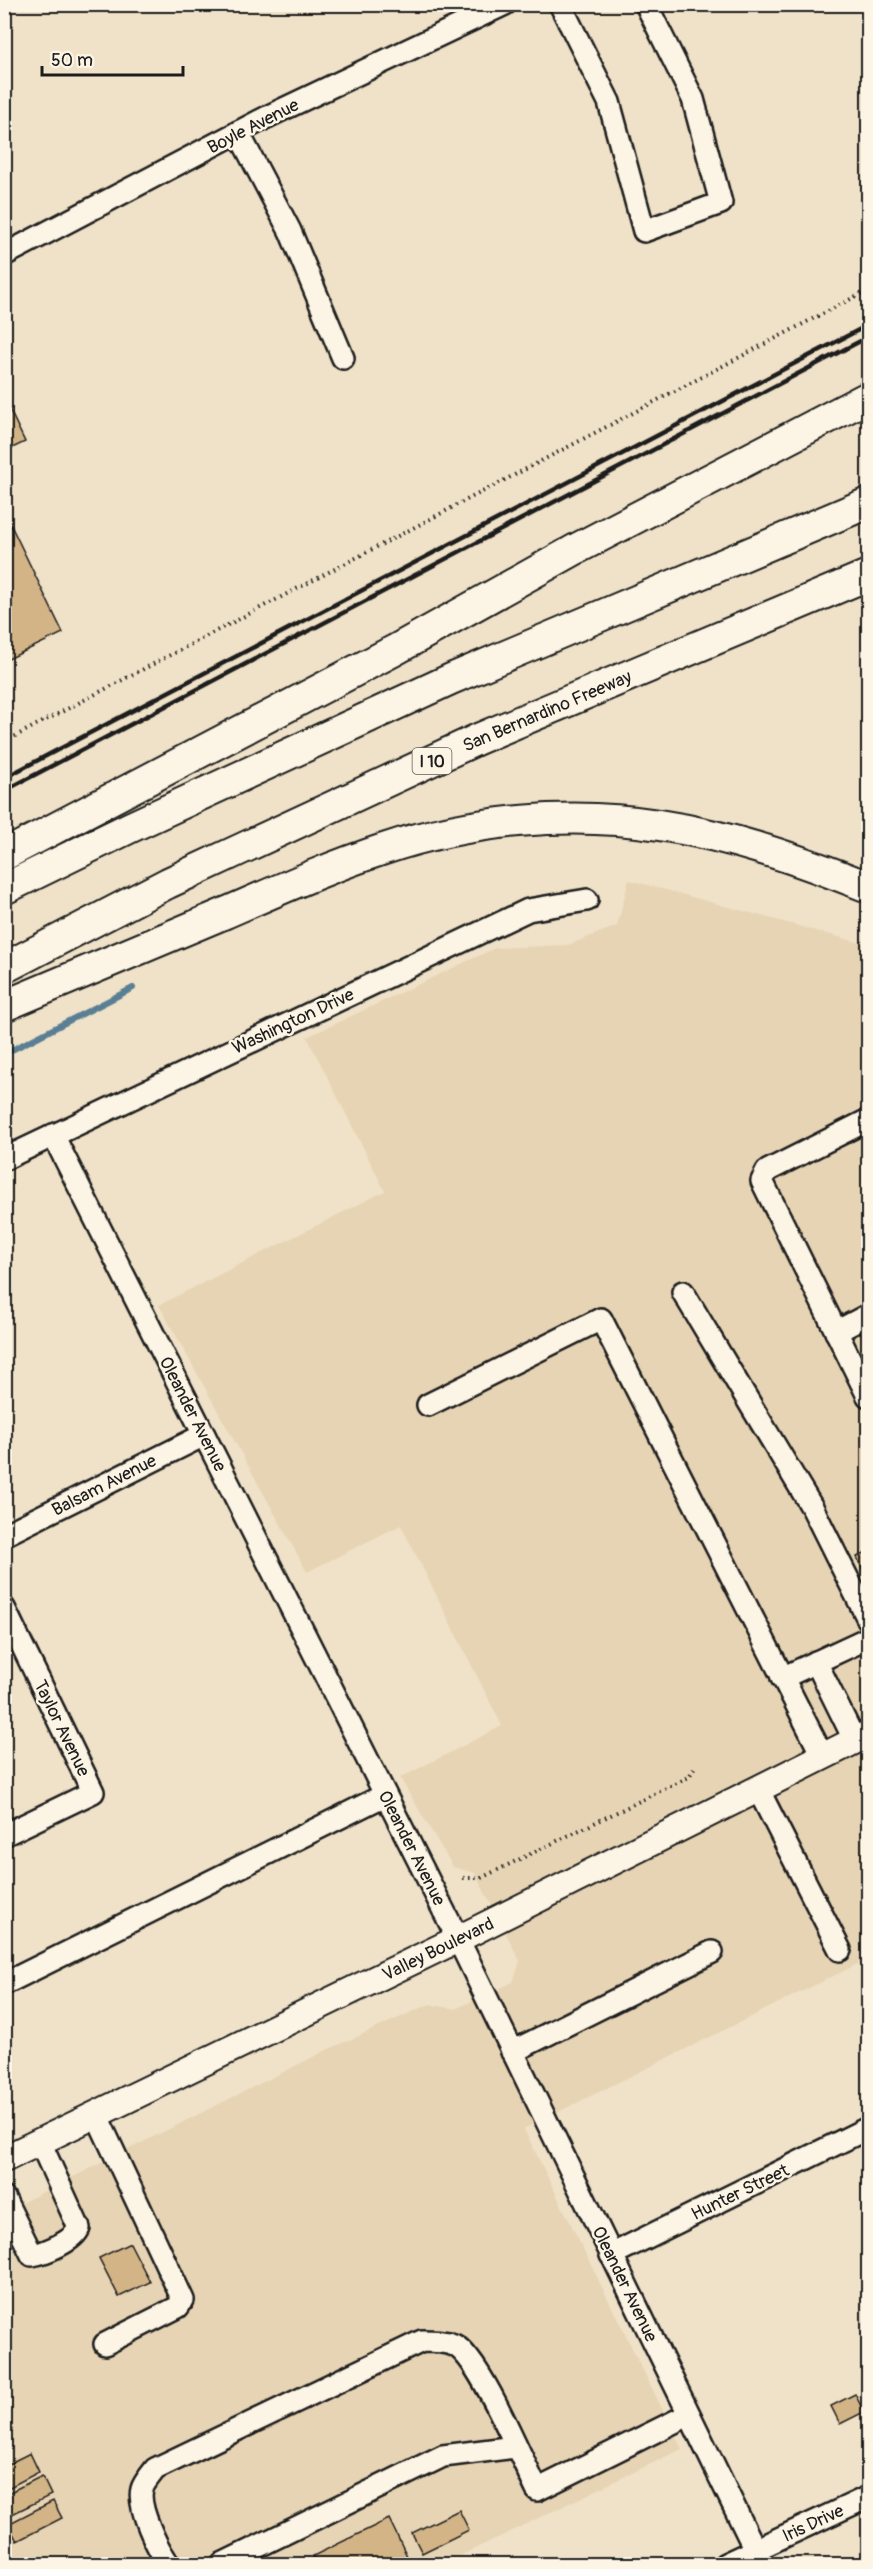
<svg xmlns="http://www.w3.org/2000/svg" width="873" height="2569" font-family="Pangolin,sans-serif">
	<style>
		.built { fill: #e7d4b4 }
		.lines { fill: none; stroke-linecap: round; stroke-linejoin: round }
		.stream { stroke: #5a7f94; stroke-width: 6 }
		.building { fill: #d3b486; stroke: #1c1c1c; stroke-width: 1.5 }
		.minor-casing { stroke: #1c1c1c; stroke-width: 26 }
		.major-casing { stroke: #1c1c1c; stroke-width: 30 }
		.highway-casing { stroke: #1c1c1c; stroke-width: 34 }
		.path { stroke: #1c1c1c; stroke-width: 4; stroke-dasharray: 1.5 4.5; stroke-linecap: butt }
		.minor { stroke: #fcf5e5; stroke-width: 21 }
		.major { stroke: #fcf5e5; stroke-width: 26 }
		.highway { stroke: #fcf5e5; stroke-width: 30 }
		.rail { stroke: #1c1c1c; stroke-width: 4.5 }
		.labels { text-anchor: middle; stroke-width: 5; stroke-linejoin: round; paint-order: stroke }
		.shield { fill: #fcf5e5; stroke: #5f5d58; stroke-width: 1.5 }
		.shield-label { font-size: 16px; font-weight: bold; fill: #1c1c1c }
		.street-label { font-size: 18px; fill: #1c1c1c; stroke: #fcf5e5 }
	</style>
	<rect width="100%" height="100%" fill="#f0e2c8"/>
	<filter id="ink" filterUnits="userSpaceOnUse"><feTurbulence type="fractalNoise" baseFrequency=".0167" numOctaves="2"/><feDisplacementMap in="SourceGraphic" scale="12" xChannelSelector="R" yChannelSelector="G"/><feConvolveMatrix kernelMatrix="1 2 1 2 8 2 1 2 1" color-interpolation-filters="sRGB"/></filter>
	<g filter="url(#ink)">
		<path class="built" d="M629,880L868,945V1959L524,2129L682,2449L443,2564H5V2211L327,2050L430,2004L455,2009L513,1982L520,1961L475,1873L453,1867L400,1778L502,1726L401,1525L307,1572L159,1305L385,1191L307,1037L495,948L568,945L617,926Z"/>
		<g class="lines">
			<path class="stream" d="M4,1054L133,988"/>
		</g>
		<g class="building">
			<path d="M4,398L25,442L4,452Z"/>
			<path d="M4,511L63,633L4,661Z"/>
			<path d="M868,1551V1581L857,1557Z"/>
			<path d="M130,2243L150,2282L119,2297L99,2258Z"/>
			<path d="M855,2394L864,2412L840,2424L831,2406Z"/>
			<path d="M30,2453L39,2472L4,2490V2466Z"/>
			<path d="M42,2476L51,2495L4,2518V2495Z"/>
			<path d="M53,2501L62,2518L17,2541L8,2524Z"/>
			<path d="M459,2510L469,2530L422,2553L412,2533Z"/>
			<path d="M389,2519L409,2560L399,2564H317L313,2556Z"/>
		</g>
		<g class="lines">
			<g class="minor-casing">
				<g id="minor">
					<path d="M560,4L609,102L644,231L721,203L693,99L646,4"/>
					<path d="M238,132L290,231L343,358"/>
					<path d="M4,255L271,115L505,4"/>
					<path d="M868,1120L767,1171L762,1181L868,1396"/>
					<path d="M53,1135L458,1939L762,2564"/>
					<path d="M4,1159L528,910L587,900"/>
					<path d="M683,1292L813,1509L868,1619"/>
					<path d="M836,1332L868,1315"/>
					<path d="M428,1405L601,1319L823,1757"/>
					<path d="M4,1535L204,1435"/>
					<path d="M4,1608L93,1792L4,1835"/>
					<path d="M816,1662L855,1741"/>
					<path d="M782,1678L868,1638"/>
					<path d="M758,1789L840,1950"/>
					<path d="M4,1984L385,1795"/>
					<path d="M512,2052L712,1952"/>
					<path d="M96,2114L183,2300L178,2307L105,2344"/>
					<path d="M4,2198L32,2255C45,2253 74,2241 79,2228L40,2142"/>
					<path d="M611,2255L868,2128"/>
					<path d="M169,2564C158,2550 137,2507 142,2489C144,2482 151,2475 155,2469L422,2341C433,2341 444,2341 454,2345C479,2356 523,2462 537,2490L688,2415"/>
					<path d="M222,2564L443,2456L515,2447"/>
					<path d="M725,2564L868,2497"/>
				</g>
			</g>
			<g class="major-casing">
				<path id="major" d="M4,2159L458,1939L868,1734"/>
			</g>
			<g class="highway-casing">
				<g id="highway">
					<path d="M4,855L395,650L576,549L868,397"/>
					<path d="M4,889L131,827L451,679L868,503"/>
					<path d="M4,968L168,883L478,739L868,575"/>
					<path d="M4,1006C77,975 150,944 223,914C276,891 329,867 384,849C470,820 570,811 659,825C732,836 800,860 868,887"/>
				</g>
			</g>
			<g class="path">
				<path d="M4,742L868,290"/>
				<path d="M463,1878H481L689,1777L694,1768"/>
			</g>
			<use href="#minor" class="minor"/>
			<use href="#major" class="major"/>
			<use href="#highway" class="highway"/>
			<g class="rail">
				<path d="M4,778L868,325"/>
				<path d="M4,791L868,337"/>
			</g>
		</g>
	</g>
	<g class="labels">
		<rect class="shield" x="412.5" y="748" width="39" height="26" rx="4.5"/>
		<g class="shield-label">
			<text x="432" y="767">I 10</text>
		</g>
		<g class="street-label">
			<text transform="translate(253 126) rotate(-27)" y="6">Boyle Avenue</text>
			<text transform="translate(547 711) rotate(-23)" y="6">San Bernardino Freeway</text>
			<text transform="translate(293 1021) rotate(-25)" y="6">Washington Drive</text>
			<text transform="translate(193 1414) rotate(63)" y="6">Oleander Avenue</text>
			<text transform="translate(104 1485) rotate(-27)" y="6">Balsam Avenue</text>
			<text transform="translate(62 1728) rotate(64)" y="6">Taylor Avenue</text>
			<text transform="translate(412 1848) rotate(63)" y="6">Oleander Avenue</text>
			<text transform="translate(438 1949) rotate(-26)" y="6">Valley Boulevard</text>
			<text transform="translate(740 2192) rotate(-26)" y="6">Hunter Street</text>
			<text transform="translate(625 2284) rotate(64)" y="6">Oleander Avenue</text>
			<text transform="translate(813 2523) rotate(-25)" y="6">Iris Drive</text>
		</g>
	</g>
	<rect width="873" height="2569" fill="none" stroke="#fcf5e5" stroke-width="24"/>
	<rect x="12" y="12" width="849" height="2545" fill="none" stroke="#1c1c1c" stroke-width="2" filter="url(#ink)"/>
	<path d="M42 66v9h141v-9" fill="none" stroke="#1c1c1c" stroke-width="3"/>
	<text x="51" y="66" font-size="18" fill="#1c1c1c" stroke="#fcf5e5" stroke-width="4.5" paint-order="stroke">50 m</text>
</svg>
